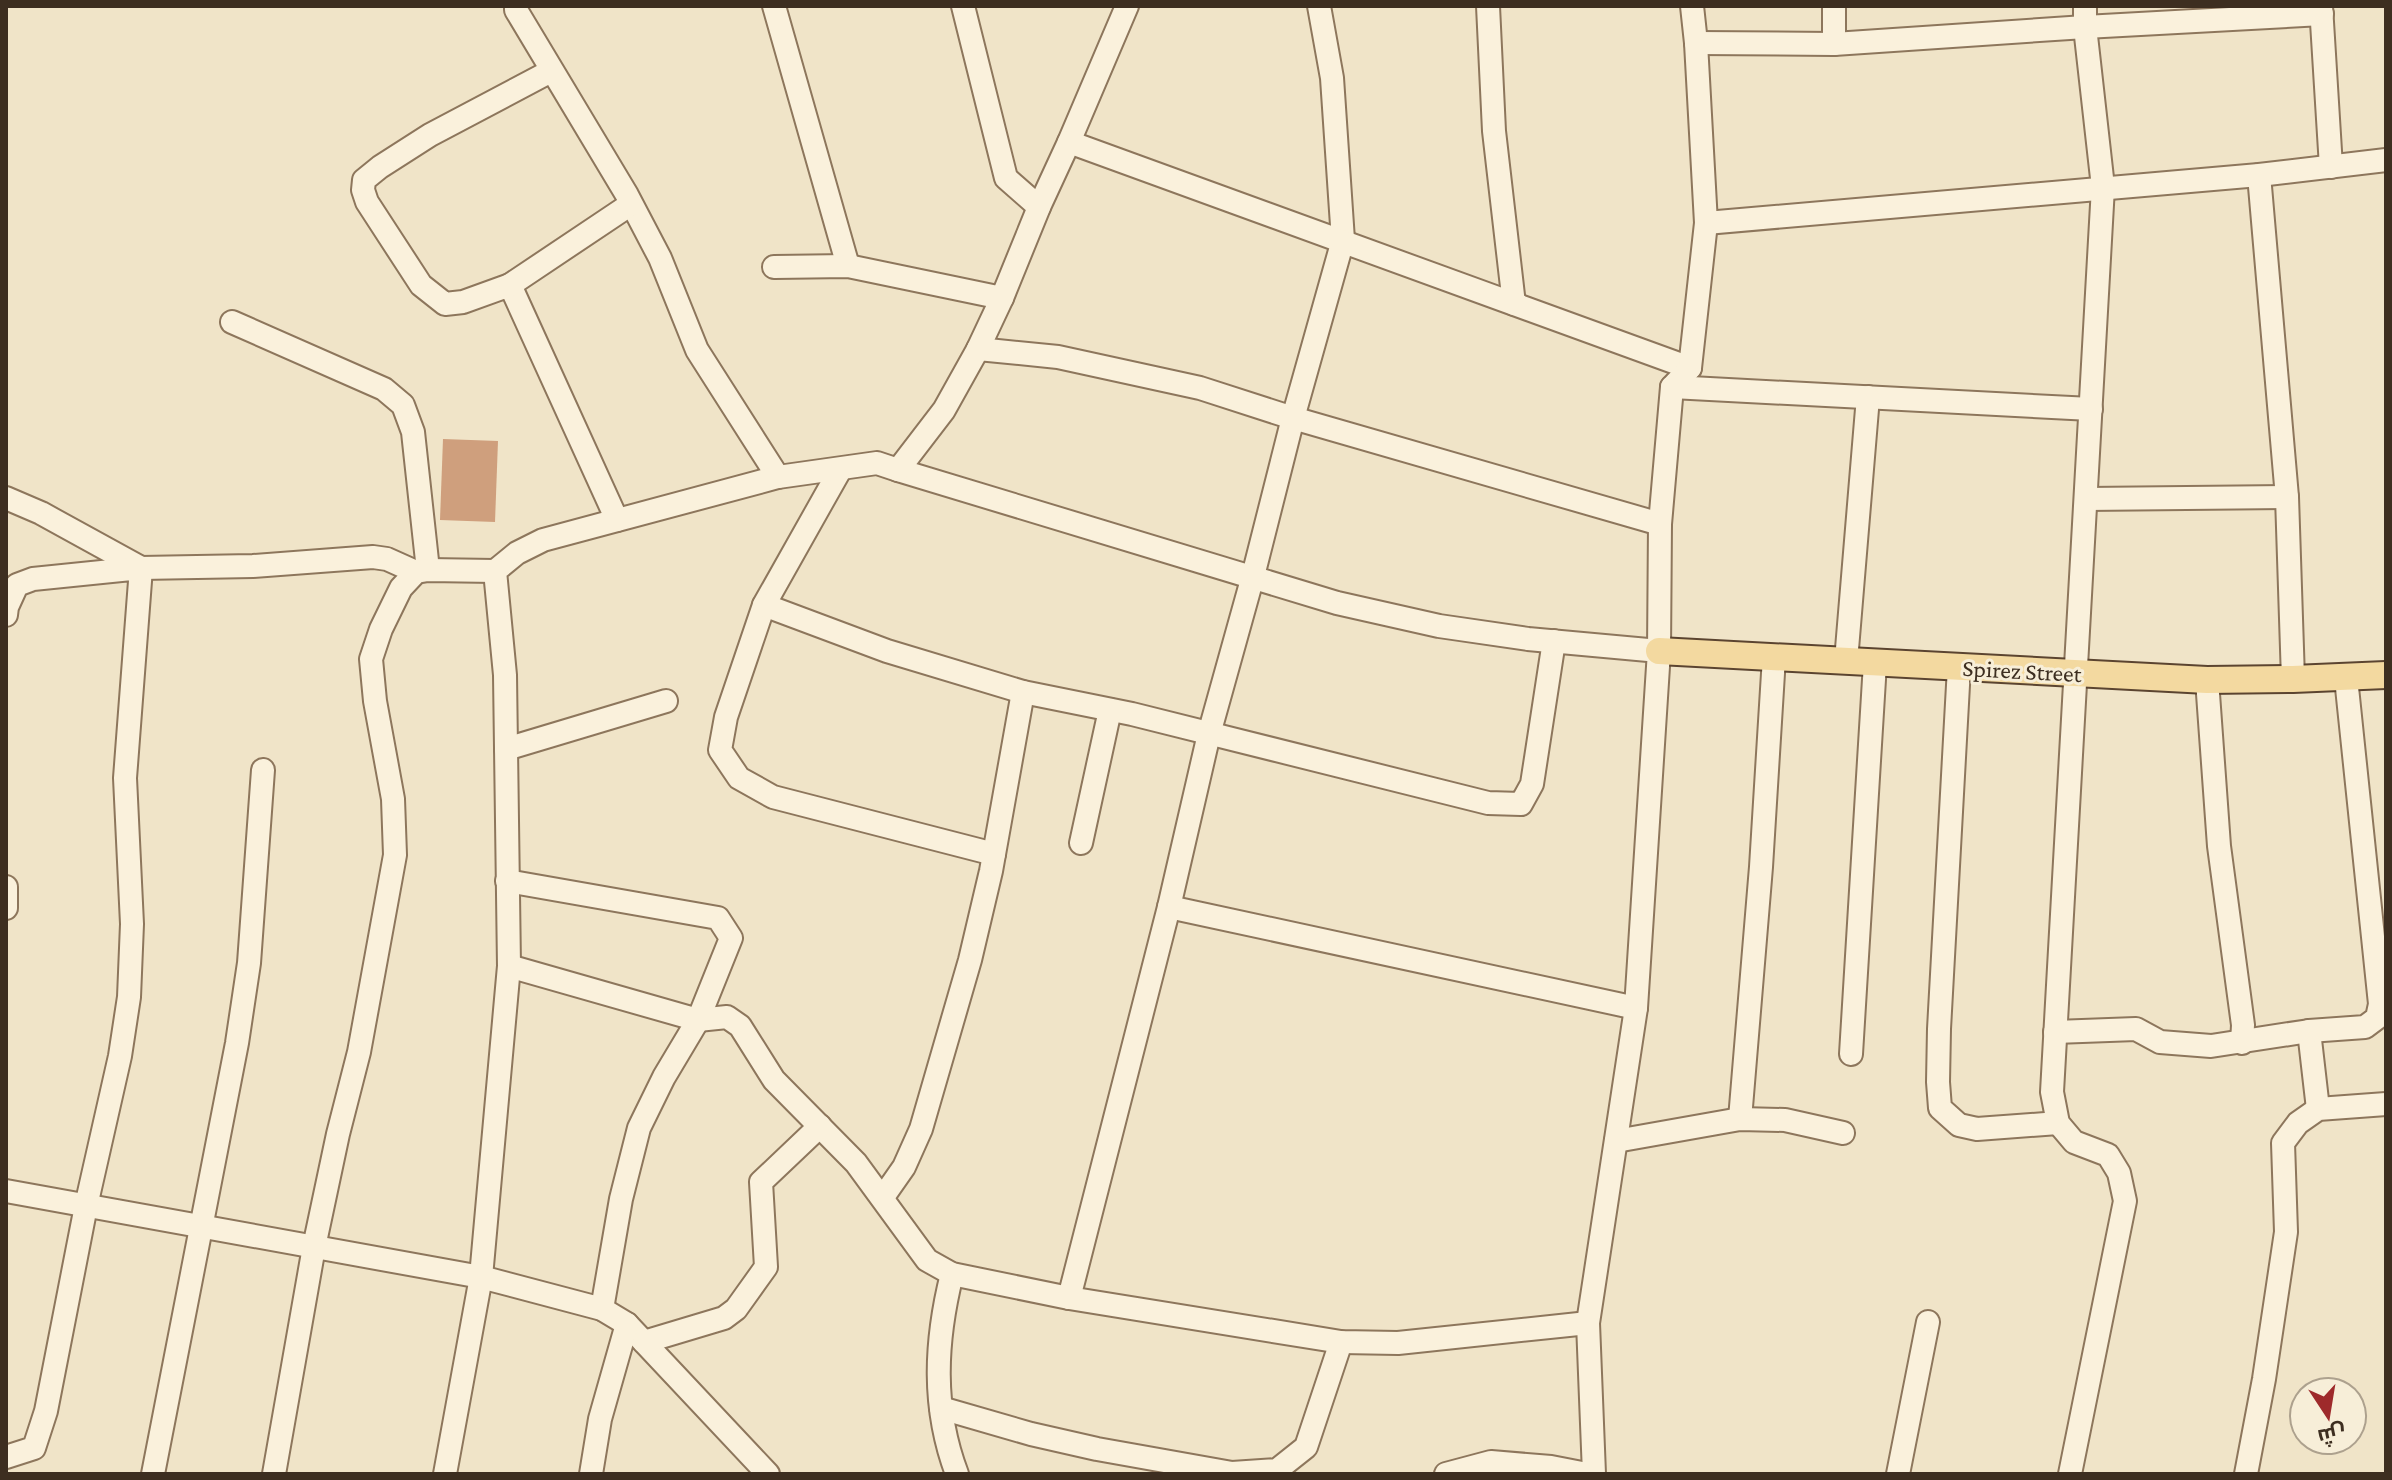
<svg xmlns="http://www.w3.org/2000/svg" width="2392" height="1480" font-family="'Crimson Pro',Cairo,serif">
	<style>
		.building { fill: #cf9f7d }
		.lines { fill: none; stroke-linecap: round; stroke-linejoin: round }
		.minor-casing { stroke: #8d765c; stroke-width: 26 }
		.major-casing { stroke: #5b4430; stroke-width: 30 }
		.minor { stroke: #faf1dc; stroke-width: 22 }
		.major { stroke: #f3d9a0; stroke-width: 26 }
		.labels { text-anchor: middle; stroke-width: 6; stroke-linejoin: round; paint-order: stroke }
		.street-label { font-size: 24px; fill: #3d2e20; stroke: #f7eed8 }
	</style>
	<rect width="100%" height="100%" fill="#f0e4c8"/>
	<path class="building" d="M443,439L498,441L495,522L440,520Z"/>
	<g class="lines">
		<g class="minor-casing">
			<g id="minor">
				<path d="M516,6V10L627,195L660,258L697,350L778,477"/>
				<path d="M774,6L848,266"/>
				<path d="M963,6L1006,178L1039,207"/>
				<path d="M1488,6L1494,131L1514,304"/>
				<path d="M1834,6V44"/>
				<path d="M2321,6L2331,167"/>
				<path d="M1696,43L1834,44L2085,27L2322,14"/>
				<path d="M551,71L430,135L380,167L364,180L363,190L367,202L421,285L445,304L463,302L510,285L617,520"/>
				<path d="M1069,142L1127,6"/>
				<path d="M2259,175L2287,497L2293,679"/>
				<path d="M1706,223L2259,175L2386,160"/>
				<path d="M774,267L848,266L1002,298"/>
				<path d="M510,285L631,204"/>
				<path d="M232,322L384,389L403,405L413,432L428,570"/>
				<path d="M978,349L1058,357L1200,388L1293,418L1660,524"/>
				<path d="M1672,387L2091,409"/>
				<path d="M840,470L764,605L726,717L720,750L739,778L773,797L994,854"/>
				<path d="M898,470L1337,603L1439,626L1528,639L1659,651"/>
				<path d="M6,498L41,513L141,568L253,566L373,557L387,559L416,572"/>
				<path d="M2086,499L2287,497"/>
				<path d="M764,605L887,651L1023,692L1132,714L1488,803L1521,804L1532,784L1554,641"/>
				<path d="M6,615L7,607L17,585L33,579L141,568L125,778L132,924L129,997L120,1056L86,1206L46,1411L34,1448L6,1457"/>
				<path d="M1846,661L1868,397"/>
				<path d="M1959,667L1939,1029L1938,1082L1940,1108L1959,1125L1977,1129L2058,1123"/>
				<path d="M2207,680L2219,846L2243,1025L2242,1043"/>
				<path d="M506,749L666,701"/>
				<path d="M1081,843L1110,710"/>
				<path d="M507,881L718,918L731,938L698,1020L664,1077L639,1128L621,1199L602,1309"/>
				<path d="M6,887V908"/>
				<path d="M1169,907L1636,1008"/>
				<path d="M509,966L698,1020L727,1017L740,1026L774,1080L856,1163L927,1260L952,1274L1069,1298L1341,1342L1398,1343L1588,1323"/>
				<path d="M2309,1031L2318,1109"/>
				<path d="M2055,1032L2136,1029L2160,1042L2211,1046L2309,1031L2365,1027L2377,1018L2380,1004L2346,678"/>
				<path d="M1851,1054L1875,663"/>
				<path d="M1740,1119L1761,867L1774,657"/>
				<path d="M1616,1141L1740,1119L1785,1120L1843,1133"/>
				<path d="M6,1191L481,1277L602,1309L627,1324L768,1474"/>
				<path d="M883,1197L904,1167L921,1129L970,960L991,871L1023,692"/>
				<path d="M952,1274C935,1342 932,1408 957,1474"/>
				<path d="M1069,1298L1169,907L1209,734L1253,576L1293,418L1343,240L1332,78L1319,6"/>
				<path d="M644,1342L724,1318L736,1309L766,1267L761,1182L820,1126"/>
				<path d="M941,1408L1031,1434L1097,1449L1232,1473L1277,1470L1306,1447L1341,1342"/>
				<path d="M153,1474L237,1043L249,963L263,770"/>
				<path d="M274,1474L314,1247L338,1134L359,1052L395,855L393,799L375,701L371,659L381,629L401,588L416,572L428,570L495,571"/>
				<path d="M445,1474L481,1277L509,966L505,675L495,571L517,553L543,540L778,477L877,463L898,470L944,410L978,349L1002,298L1039,207L1069,142L1690,368"/>
				<path d="M591,1474L600,1419L627,1324"/>
				<path d="M1446,1474L1491,1462L1551,1467L1587,1474"/>
				<path d="M1594,1474L1588,1323L1636,1008L1659,651L1660,524L1672,387L1690,368L1706,223L1696,43L1692,6"/>
				<path d="M1898,1474L1928,1322"/>
				<path d="M2070,1474L2125,1201L2119,1173L2108,1155L2074,1142L2058,1123L2052,1092L2103,187L2085,27V6"/>
				<path d="M2246,1474L2264,1379L2286,1232L2283,1143L2298,1123L2318,1109L2386,1104"/>
			</g>
		</g>
		<g class="major-casing">
			<path id="major" d="M1659,651L2207,680L2293,679L2386,675"/>
		</g>
		<use href="#minor" class="minor"/>
		<use href="#major" class="major"/>
	</g>
	<g class="labels">
		<g class="street-label">
			<text transform="translate(2022 671) rotate(3)" y="8">Spirez Street</text>
		</g>
	</g>
	<rect width="2392" height="1480" fill="none" stroke="#3d2e20" stroke-width="16"/>
	<g transform="translate(2328 1416) rotate(168)"><circle r="38" fill="#f7eed8" stroke="#ada18e" stroke-width="2"/>
	<path d="M0-6L14 30L0 20L-14 30Z" fill="#9e2a2b"/>
	<text y="-12" font-size="22" font-weight="bold" text-anchor="middle" fill="#3d2e20">ش</text>
	</g>
</svg>
